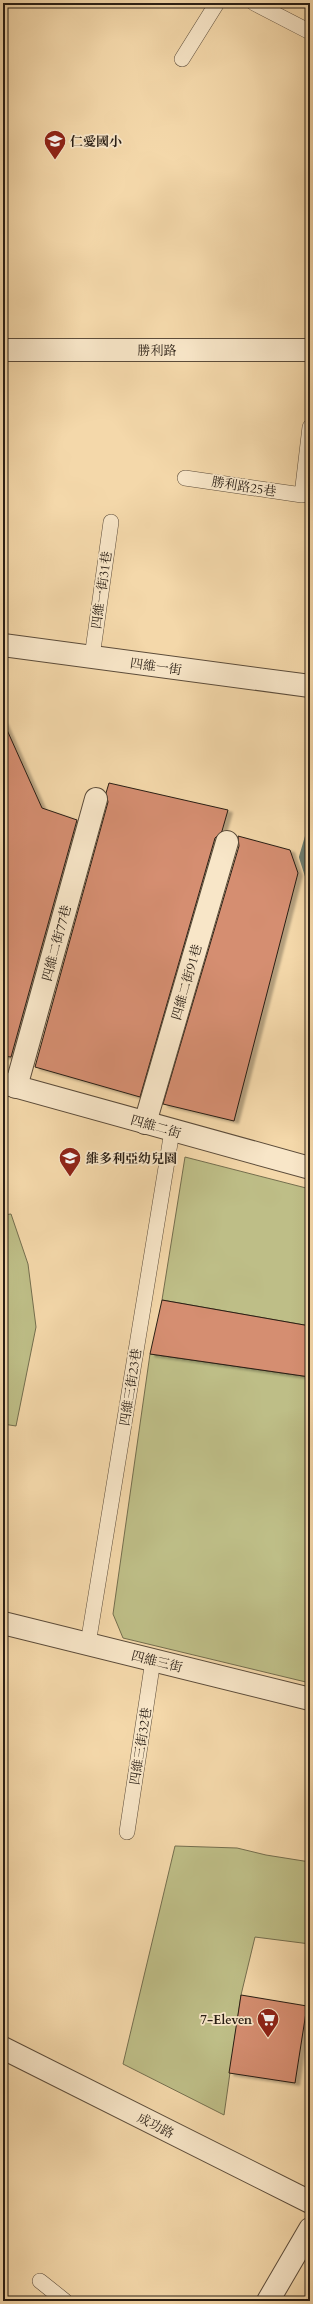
<svg xmlns="http://www.w3.org/2000/svg" width="313" height="2304" font-family="Cardo,'Noto Serif TC',serif">
	<style>
		.green { fill: #bebe87; stroke: #746e4e }
		.lines { fill: none; stroke-linecap: round; stroke-linejoin: round }
		.stream { stroke: #6e7c6e; stroke-width: 8 }
		.building { fill: #d58e71; stroke: #291e14; filter: url(#shadow) }
		.service-casing { stroke: #5c4c3a; stroke-width: 16 }
		.minor-casing { stroke: #5c4c3a; stroke-width: 24 }
		.service { stroke: #f8e6c8; stroke-width: 15 }
		.minor { stroke: #f8e6c8; stroke-width: 22 }
		.labels { text-anchor: middle; stroke-width: 3.5; stroke-linejoin: round; paint-order: stroke }
		.poi-label { font-size: 13px; font-weight: bold; fill: #291e14; stroke: #f8e6c8; text-anchor: start }
		.street-label { font-size: 13px; fill: #291e14; stroke: #f8e6c8 }
	</style>
	<defs>
		<filter id="shadow"><feDropShadow dx="4.5" dy="2.5" stdDeviation="1" flood-color="#0004"/></filter>
	</defs>
	<rect width="100%" height="100%" fill="#f4d8aa"/>
	<filter id="stains"><feTurbulence type="fractalNoise" baseFrequency=".005" numOctaves="4"/><feColorMatrix values="0 0 0 0 .2 0 0 0 0 .09 0 0 0 0 .02 0 0 0 .5 -.17"/></filter>
	<radialGradient id="worn" r=".72"><stop offset=".6" stop-color="#630" stop-opacity="0"/><stop offset="1" stop-color="#630" stop-opacity=".3"/></radialGradient>
	<g class="green">
		<path d="M185,1157L310,1189V1326L162,1300Z"/>
		<path d="M11,1214L28,1264L36,1327L16,1426L3,1424V1215Z"/>
		<path d="M150,1354L310,1377V1683L123,1638L113,1614Z"/>
		<path d="M175,1846L237,1848L266,1855L310,1862V1944L255,1937L241,1995L224,2115L123,2064Z"/>
	</g>
	<g class="lines">
		<path class="stream" d="M310,833L303,857L310,879"/>
	</g>
	<g class="building">
		<path d="M3,721L42,808L77,820L11,1057L3,1056Z"/>
		<path d="M109,783L228,810L222,831L215,838L140,1097L35,1067L108,802L106,793Z"/>
		<path d="M238,836L290,850L298,873L234,1121L163,1104L239,846Z"/>
		<path d="M162,1300L310,1326V1377L150,1354Z"/>
		<path d="M241,1995L307,2006L295,2083L229,2073Z"/>
	</g>
	<g class="lines">
		<g class="service-casing">
			<g id="service">
				<path d="M254,3L310,32"/>
				<path d="M182,59L217,3"/>
				<path d="M185,478L302,495L310,427"/>
				<path d="M92,657L111,522"/>
				<path d="M88,1644L172,1131"/>
				<path d="M127,1832L153,1660"/>
				<path d="M40,2281L65,2301"/>
			</g>
		</g>
		<g class="minor-casing">
			<g id="minor">
				<path d="M3,350H310"/>
				<path d="M3,645L310,686"/>
				<path d="M3,1083L310,1168"/>
				<path d="M16,1087L96,799"/>
				<path d="M145,1123L227,842"/>
				<path d="M3,1623L310,1699"/>
				<path d="M3,2048L310,2202"/>
				<path d="M268,2301L310,2229"/>
			</g>
		</g>
		<use href="#service" class="service"/>
		<use href="#minor" class="minor"/>
	</g>
	<defs>
		<g id="school-pin" transform="scale(1.15)"><path d="M0 17L-7.5 6A9.5 9.5 0 1 1 7.5 6Z" fill="#8f2418" stroke="#f8e6c8"/><path d="M0-5L7-2L0 1L-7-2ZM-4 1L0 2.5L4 1V4Q0 6-4 4Z" fill="#fff"/></g>
		<g id="supermarket-pin" transform="scale(1.15)"><path d="M0 17L-7.5 6A9.5 9.5 0 1 1 7.5 6Z" fill="#8f2418" stroke="#f8e6c8"/><path d="M-6-5.5h2.5l.6 2H6L4.5 2H-2.5L-4.4-4H-6ZM-1.5 3.2a1.3 1.3 0 1 0 .1 0ZM3 3.2a1.3 1.3 0 1 0 .1 0Z" fill="#fff"/></g>
	</defs>
	<g fill-rule="evenodd">
		<use href="#school-pin" x="55" y="141"/>
		<use href="#school-pin" x="70" y="1158"/>
		<use href="#supermarket-pin" x="268" y="2019"/>
	</g>
	<g class="labels">
		<g class="poi-label">
			<text x="70" y="146">仁愛國小</text>
			<text x="86" y="1163">維多利亞幼兒園</text>
			<text x="252" y="2024" text-anchor="end">7-Eleven</text>
		</g>
		<g class="street-label">
			<text x="157" y="355">勝利路</text>
			<text transform="translate(244 486) rotate(9)" y="5">勝利路25巷</text>
			<text transform="translate(101 590) rotate(-82)" y="5">四維一街31巷</text>
			<text transform="translate(156 666) rotate(8)" y="5">四維一街</text>
			<text transform="translate(56 943) rotate(-75)" y="5">四維二街77巷</text>
			<text transform="translate(186 982) rotate(-74)" y="5">四維二街91巷</text>
			<text transform="translate(156 1126) rotate(16)" y="5">四維二街</text>
			<text transform="translate(130 1387) rotate(-81)" y="5">四維三街23巷</text>
			<text transform="translate(157 1661) rotate(14)" y="5">四維三街</text>
			<text transform="translate(140 1746) rotate(-81)" y="5">四維三街32巷</text>
			<text transform="translate(156 2125) rotate(27)" y="5">成功路</text>
		</g>
	</g>
	<rect width="313" height="2304" fill="none" stroke="#f4d8aa" stroke-width="16"/>
	<rect x="4" y="4" width="305" height="2296" fill="none" stroke="#291e14" stroke-width="2"/>
	<rect x="8" y="8" width="297" height="2288" fill="none" stroke="#291e14"/>
	<rect width="100%" height="100%" filter="url(#stains)"/>
	<rect width="100%" height="100%" fill="url(#worn)"/>
</svg>
